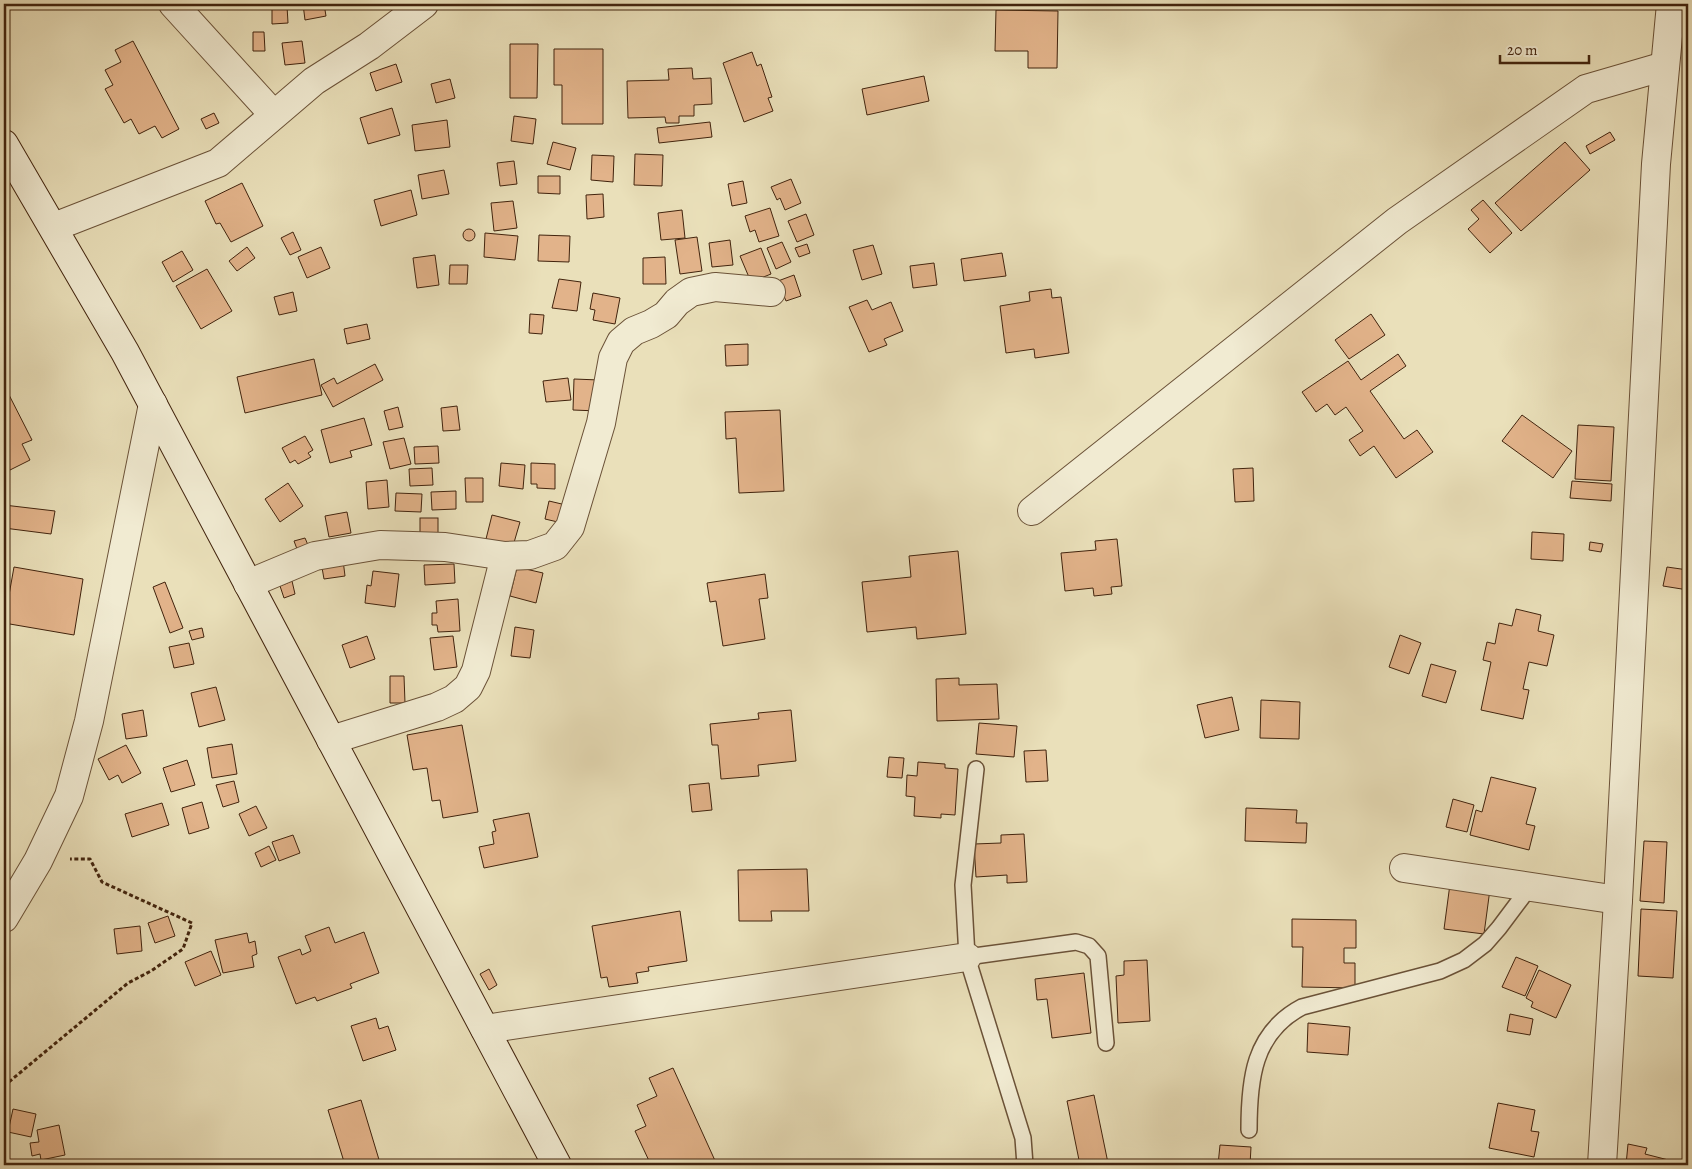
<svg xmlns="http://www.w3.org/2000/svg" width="1692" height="1169" font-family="Alegreya,serif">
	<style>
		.building { fill: #e2b38a; stroke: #41230d }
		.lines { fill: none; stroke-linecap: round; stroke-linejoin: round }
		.lane-casing { stroke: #6b5238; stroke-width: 18 }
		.street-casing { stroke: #6b5238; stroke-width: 30 }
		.secondary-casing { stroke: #41230d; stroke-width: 30 }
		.path { stroke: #41230d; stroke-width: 3; stroke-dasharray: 4 2.5; stroke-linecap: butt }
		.lane { stroke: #f1ebd2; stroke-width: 15 }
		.street { stroke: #f1ebd2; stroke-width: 28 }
		.secondary { stroke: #f1ebd2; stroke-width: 28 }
	</style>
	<rect width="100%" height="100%" fill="#eae0ba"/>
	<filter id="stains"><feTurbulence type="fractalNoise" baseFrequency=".004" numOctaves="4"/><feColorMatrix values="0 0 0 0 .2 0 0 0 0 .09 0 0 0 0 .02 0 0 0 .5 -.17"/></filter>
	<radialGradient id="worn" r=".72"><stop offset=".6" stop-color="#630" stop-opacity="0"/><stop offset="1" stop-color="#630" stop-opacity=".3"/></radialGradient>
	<g class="building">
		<path d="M303,4H324L326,16L305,20Z"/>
		<path d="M272,6H287L288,23L272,24Z"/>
		<path d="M996,10L1058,11L1057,68H1028V51H995Z"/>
		<path d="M253,32H264L265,51H253Z"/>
		<path d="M133,41L179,129L162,138L155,126L139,134L131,119L124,123L105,89L113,85L105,70L121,62L115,50Z"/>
		<path d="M302,41L305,63L285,65L282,43Z"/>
		<path d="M510,44H538L537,98H510Z"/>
		<path d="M554,49H603V124H562V85H554Z"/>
		<path d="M752,52L757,66L761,64L772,97L768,98L773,111L744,122L723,63Z"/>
		<path d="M396,64L402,82L376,91L370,73Z"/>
		<path d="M692,68L693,79L711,78L712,104L694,105V116H679V123H666L665,117L628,118L627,81L669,80L668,69Z"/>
		<path d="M924,76L929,101L867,115L862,89Z"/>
		<path d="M450,79L455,98L436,103L431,84Z"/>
		<path d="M392,108L400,135L368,144L360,118Z"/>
		<path d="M214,113L219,123L206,129L201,119Z"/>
		<path d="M514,116L536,119L533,144L511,141Z"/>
		<path d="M447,120L450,147L415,151L412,125Z"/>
		<path d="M710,122L712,137L659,143L657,128Z"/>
		<path d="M1610,132L1615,140L1590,154L1586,146Z"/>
		<path d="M553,142L576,148L570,170L547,164Z"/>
		<path d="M1565,142L1590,170L1521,231L1495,203Z"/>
		<path d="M635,154L663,155L662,186L634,185Z"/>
		<path d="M592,155L614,156L613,182L591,180Z"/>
		<path d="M514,161L517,184L500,186L497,163Z"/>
		<path d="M444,170L449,194L422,199L418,175Z"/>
		<path d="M538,176H560V194L538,193Z"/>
		<path d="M791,179L801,203L785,210L780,198L777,200L771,187Z"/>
		<path d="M743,181L747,203L732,206L728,184Z"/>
		<path d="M242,183L263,226L231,242L220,223L216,224L205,201Z"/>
		<path d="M411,190L417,215L381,226L374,200Z"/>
		<path d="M603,194L604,217L587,219L586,195Z"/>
		<path d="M1483,200L1512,233L1490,253L1468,229L1479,219L1471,210Z"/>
		<path d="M513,201L517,228L494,231L491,203Z"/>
		<path d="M770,208L779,236L759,242L755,230L750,232L745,216Z"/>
		<path d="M682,210L685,238L661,240L658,213Z"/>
		<path d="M806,214L814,235L797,242L788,221Z"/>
		<circle cx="469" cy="235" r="6"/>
		<path d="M293,232L301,250L290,255L281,238Z"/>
		<path d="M485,233L518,236L515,260L484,257Z"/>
		<path d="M539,235L570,236L569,262L538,261Z"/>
		<path d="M697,237L702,271L680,274L675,240Z"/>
		<path d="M730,240L733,265L712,267L709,243Z"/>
		<path d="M782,242L791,262L776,269L767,248Z"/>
		<path d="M807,244L810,253L799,257L795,248Z"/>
		<path d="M873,245L882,274L862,280L853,250Z"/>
		<path d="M247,247L255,258L237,271L229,261Z"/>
		<path d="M321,247L330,268L307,278L298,257Z"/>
		<path d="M761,248L771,274L751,282L740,256Z"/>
		<path d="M182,251L193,270L173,282L162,262Z"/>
		<path d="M1002,253L1006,276L964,281L961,259Z"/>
		<path d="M435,255L439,285L417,288L413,258Z"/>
		<path d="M665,257L666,284H643V258Z"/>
		<path d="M934,263L937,285L913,288L910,266Z"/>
		<path d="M450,265H468L467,284H449Z"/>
		<path d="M207,269L232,311L201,329L176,286Z"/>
		<path d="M794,275L801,296L786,301L778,281Z"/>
		<path d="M559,279L581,282L577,311L552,308Z"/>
		<path d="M1051,289L1052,298L1061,297L1069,353L1035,358L1034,349L1006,353L1000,306L1030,301L1029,292Z"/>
		<path d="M293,292L297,311L279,315L274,297Z"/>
		<path d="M593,293L620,298L615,324L593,320L595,310L590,309Z"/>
		<path d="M867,300L872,310L891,302L903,331L884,339L887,345L869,352L849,307Z"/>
		<path d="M530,314L544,315L542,334L529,333Z"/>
		<path d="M1371,314L1385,335L1349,359L1335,340Z"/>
		<path d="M367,324L370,339L347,344L344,329Z"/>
		<path d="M748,344V365L726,366L725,345Z"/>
		<path d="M1398,354L1406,366L1370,391L1404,439L1417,430L1433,452L1396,478L1374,446L1360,456L1349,440L1363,431L1346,407L1335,415L1327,404L1316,412L1302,392L1348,361L1361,380Z"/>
		<path d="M314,359L322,395L245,413L237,377Z"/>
		<path d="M375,364L383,380L333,407L321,385L334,378L337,384Z"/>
		<path d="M568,378L571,400L546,402L543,381Z"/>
		<path d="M574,379L599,380L598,411L573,410Z"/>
		<path d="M6,389L32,440L22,444L30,460L4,473V390Z"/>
		<path d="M457,406L460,430L443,431L441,408Z"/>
		<path d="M398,407L403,427L389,430L384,411Z"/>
		<path d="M780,410L784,491L739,493L736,438L726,439L725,412Z"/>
		<path d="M1522,415L1572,451L1553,478L1502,441Z"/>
		<path d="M364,418L372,445L350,451L352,457L330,463L321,430Z"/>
		<path d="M1578,425L1614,427L1611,481L1575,479Z"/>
		<path d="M305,436L313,450L308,453L311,457L298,464L295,460L290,463L282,448Z"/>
		<path d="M404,438L411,464L390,469L383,442Z"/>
		<path d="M438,446L439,463L415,464L414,447Z"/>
		<path d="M501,463L525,465L523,489L499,486Z"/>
		<path d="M531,463L555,464V489L537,488V484H531Z"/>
		<path d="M432,468L433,485L410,486L409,469Z"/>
		<path d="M1253,468L1254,501L1235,502L1233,469Z"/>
		<path d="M465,478H483V502H466Z"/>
		<path d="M387,480L389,507L368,509L366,482Z"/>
		<path d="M1572,481L1612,484L1611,501L1570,498Z"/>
		<path d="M288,483L303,506L280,522L265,499Z"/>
		<path d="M456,491V509L432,510L431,492Z"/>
		<path d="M396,493L422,494L421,512L395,511Z"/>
		<path d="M549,501L566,505L562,523L545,519Z"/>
		<path d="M4,505L55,511L51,534L4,528Z"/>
		<path d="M347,512L351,533L329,537L325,516Z"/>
		<path d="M492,515L520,522L513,546L486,539Z"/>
		<rect x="420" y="518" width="18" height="21"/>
		<path d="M1532,532L1564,534L1563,561L1531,559Z"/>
		<path d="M305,538L308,545L297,549L294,541Z"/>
		<path d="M1117,539L1122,586L1111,587L1112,594L1094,596L1093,588L1065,591L1061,553L1096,550L1095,541Z"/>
		<path d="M1590,542L1603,544L1601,552L1589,550Z"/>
		<path d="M958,551L966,634L917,639L916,627L867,632L862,582L911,577L909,556Z"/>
		<path d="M343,560L345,576L324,579L321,562Z"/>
		<path d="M454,564L455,583L425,585L424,565Z"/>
		<path d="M14,567L83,579L74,635L4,623Z"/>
		<path d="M517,567L543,573L536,603L510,596Z"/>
		<path d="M1667,567L1688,570V590L1663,586Z"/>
		<path d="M373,571L399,574L395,607L365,603L367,585L371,586Z"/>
		<path d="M765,574L768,598L759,599L765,639L723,646L716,601L710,602L707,583Z"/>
		<path d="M292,581L295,594L284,598L280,586Z"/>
		<path d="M165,582L183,628L170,633L153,587Z"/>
		<path d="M458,599L460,631L438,632L437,625H432V613H437L436,601Z"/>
		<path d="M1516,609L1541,615L1538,631L1554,635L1547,666L1529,662L1523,689L1529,690L1523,719L1481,710L1491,662L1483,660L1487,642L1495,644L1499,623L1512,626Z"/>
		<path d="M515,627L534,630L530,658L511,656Z"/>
		<path d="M202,628L204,637L192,640L189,631Z"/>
		<path d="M4,630H7L4,659Z"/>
		<path d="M1400,635L1421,643L1409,674L1389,667Z"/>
		<path d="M367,636L375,659L350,668L342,645Z"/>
		<path d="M453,636L457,667L434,670L430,638Z"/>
		<path d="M189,643L194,664L174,668L169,647Z"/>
		<path d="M1431,664L1456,671L1446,703L1422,696Z"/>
		<path d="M390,676H404L405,703H390Z"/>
		<path d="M959,678V685L997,684L999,719L937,721L936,679Z"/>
		<path d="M216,687L225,720L199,727L191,693Z"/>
		<path d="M1232,697L1239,730L1205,738L1197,705Z"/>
		<path d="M1261,700L1300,702L1299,739L1260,738Z"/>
		<path d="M143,710L147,736L126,739L122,714Z"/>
		<path d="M791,710L796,761L758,765L759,776L721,779L718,745H712L710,724L759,719L758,713Z"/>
		<path d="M979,723L1017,726L1014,757L976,754Z"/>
		<path d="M462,725L478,812L443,818L440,800L432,801L427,768L413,770L407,735Z"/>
		<path d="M232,744L237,774L212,778L207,748Z"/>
		<path d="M126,745L141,773L122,783L118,775L109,780L98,759Z"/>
		<path d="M1046,750L1048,781L1026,782L1024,751Z"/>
		<path d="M889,757L904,758L902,778L887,777Z"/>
		<path d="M187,760L195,785L171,792L163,768Z"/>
		<path d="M918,762L945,764V768L958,769L955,815L941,814V818L914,816L915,797L906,796L907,775L917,776Z"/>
		<path d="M1491,777L1536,788L1526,824L1535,826L1529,850L1470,835L1476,810L1482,812Z"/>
		<path d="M234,781L239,802L223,807L216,785Z"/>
		<path d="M709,783L712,810L692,812L689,785Z"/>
		<path d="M1453,799L1474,805L1467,832L1446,827Z"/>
		<path d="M202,802L209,828L189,834L182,808Z"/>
		<path d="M162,803L169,825L132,837L125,814Z"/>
		<path d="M256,806L267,828L249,836L239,814Z"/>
		<path d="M1246,808L1297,810L1296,823H1307L1306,843L1245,841Z"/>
		<path d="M529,813L538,857L484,868L479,847L494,844L492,832L496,831L493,820Z"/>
		<path d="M1024,834L1027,882L1007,883V875L976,877L974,844L1001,843V835Z"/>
		<path d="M293,835L300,853L279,861L272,842Z"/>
		<path d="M1644,841L1667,842L1664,903L1640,901Z"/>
		<path d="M269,846L276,860L261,867L255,853Z"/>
		<path d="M807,869L809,911H771L772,921H739L738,870Z"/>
		<path d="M1450,884L1490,889L1484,934L1444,929Z"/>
		<path d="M1641,909L1677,911L1673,978L1638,976Z"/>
		<path d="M680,911L687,961L648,967L649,971L636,973L638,983L609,987L607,977L601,978L592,926Z"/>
		<path d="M168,916L175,936L155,943L148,923Z"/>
		<path d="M1292,919L1356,920V948H1344V963H1355V988L1302,987L1303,947H1292Z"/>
		<path d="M140,926L142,951L117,954L114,929Z"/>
		<path d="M329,927L335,943L364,932L379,973L350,984L352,988L317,1001L315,997L296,1004L278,957L300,949L302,955L311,951L305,936Z"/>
		<path d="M247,933L249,943L255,941L257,954L252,956L254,967L223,973L215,940Z"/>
		<path d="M211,951L221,975L195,986L185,962Z"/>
		<path d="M1516,957L1538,966L1525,996L1502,987Z"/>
		<path d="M1147,960L1150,1021L1118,1023L1116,976L1124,975V961Z"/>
		<path d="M489,969L497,985L489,990L480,974Z"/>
		<path d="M1539,970L1571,985L1556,1018L1531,1007L1533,1002L1526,998Z"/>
		<path d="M1084,973L1091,1033L1052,1038L1047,999L1037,1000L1035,979Z"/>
		<path d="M1510,1014L1533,1019L1530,1035L1507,1031Z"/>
		<path d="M376,1018L379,1029L388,1026L396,1050L363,1061L351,1026Z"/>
		<path d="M1308,1023L1350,1027L1348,1055L1307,1052Z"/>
		<path d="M673,1068L717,1165H651L635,1131L646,1126L637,1105L657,1096L649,1078Z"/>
		<path d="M1094,1095L1108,1163L1080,1165L1067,1101Z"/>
		<path d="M361,1100L380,1163L371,1165H345L328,1110Z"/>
		<path d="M1498,1103L1535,1110L1531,1131L1539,1132L1534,1157L1489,1148Z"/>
		<path d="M13,1109L36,1114L31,1137L8,1132Z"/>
		<path d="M59,1125L65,1155L41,1160L40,1154L32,1156L30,1143L39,1142L37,1130Z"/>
		<path d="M1628,1144L1647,1148L1645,1154L1688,1165H1626Z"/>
		<path d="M1220,1145L1251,1147L1250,1165H1218Z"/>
		<path d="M4,1157L10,1163L7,1165H4Z"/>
	</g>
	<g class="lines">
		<g class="lane-casing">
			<g id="lane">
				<path d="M976,769L963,885L967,957L1023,1138L1025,1165"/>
				<path d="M967,957L1076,942L1089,946L1098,956L1106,1043"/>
				<path d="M1249,1130C1249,1080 1253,1033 1302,1007L1440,971L1464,960L1485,944L1499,928L1529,888"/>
			</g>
		</g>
		<g class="street-casing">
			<g id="street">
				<path d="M173,4L273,114"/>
				<path d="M54,227L218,163L314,81L369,46L424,4"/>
				<path d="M1032,511L1397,221L1586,89L1665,66"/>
				<path d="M248,584L315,556L380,545L445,547L505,556L530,555L555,546L570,527L601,423L613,358L621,342L634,331L651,324L666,315L677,302L691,292L715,287L771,292"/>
				<path d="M331,740L437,707L454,699L468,687L476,671L505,556"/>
				<path d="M1404,868L1618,900"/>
				<path d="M4,918L38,861L69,796L89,721L153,404"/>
				<path d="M485,1029L967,957"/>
				<path d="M1602,1165L1618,900L1656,164L1671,4"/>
			</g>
		</g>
		<g class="secondary-casing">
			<path id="secondary" d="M4,144L125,352L557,1165"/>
		</g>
		<path class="path" d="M4,1086L128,983L151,971L183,949L192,923L102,882L90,859H70"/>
		<use href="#lane" class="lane"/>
		<use href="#street" class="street"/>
		<use href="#secondary" class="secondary"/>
	</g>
	<rect width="1692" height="1169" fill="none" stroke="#eae0ba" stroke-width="20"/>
	<rect x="5" y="5" width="1682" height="1159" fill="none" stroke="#41230d" stroke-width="2.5"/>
	<rect x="10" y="10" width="1672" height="1149" fill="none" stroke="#41230d"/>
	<path d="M1500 55v8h89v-8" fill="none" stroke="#41230d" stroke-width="2.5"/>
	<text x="1507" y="55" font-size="15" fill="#41230d" stroke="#f1ebd2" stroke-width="4" paint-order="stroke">20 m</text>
	<rect width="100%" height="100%" filter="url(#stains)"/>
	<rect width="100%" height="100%" fill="url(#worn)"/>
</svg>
